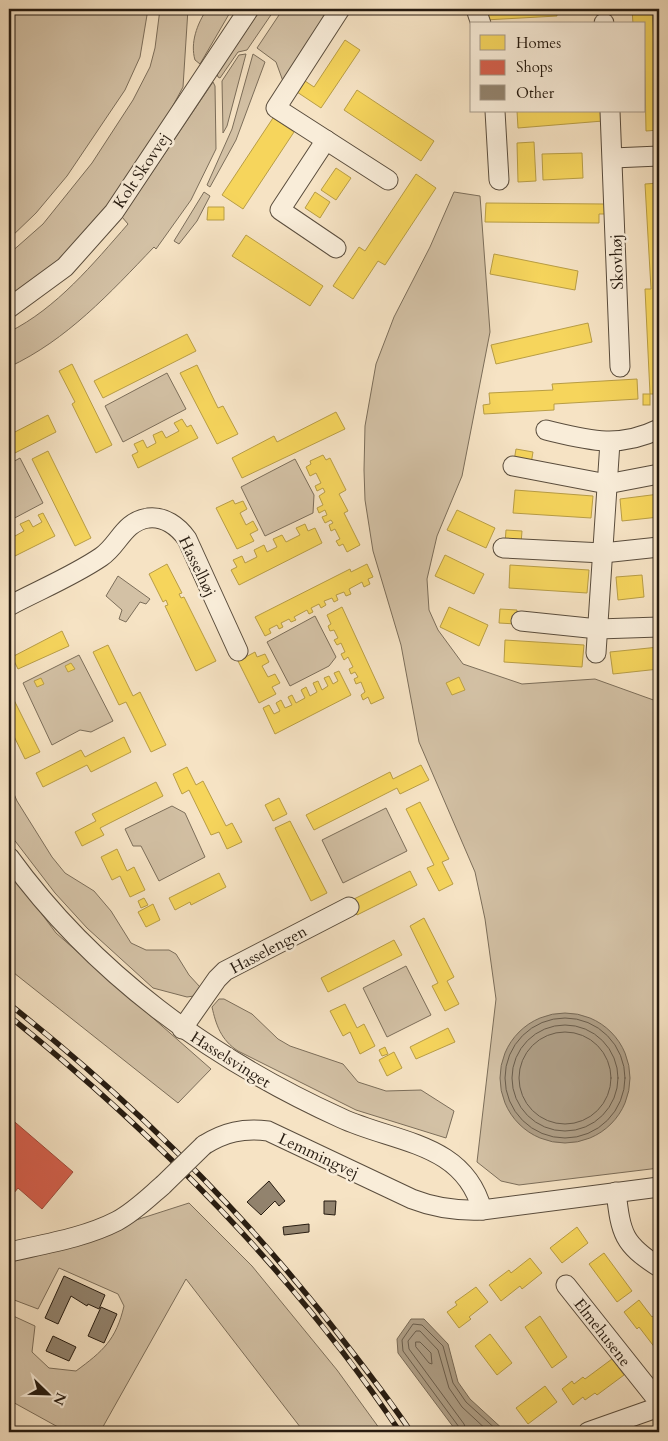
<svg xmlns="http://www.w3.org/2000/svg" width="668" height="1441" font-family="Cardo,serif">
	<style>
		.green { fill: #d3c1a5; stroke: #7c6e5a }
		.water { fill: #af9f87; stroke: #786a57 }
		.homes { fill: #f6d55c; stroke: #b89d45 }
		.shops { fill: #d6604d; stroke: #a14b3b }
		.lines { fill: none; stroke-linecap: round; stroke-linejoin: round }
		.shore { stroke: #6a5d4c; stroke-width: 1 }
		.building { fill: #92836e; stroke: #261b10 }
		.minor-casing { stroke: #5a4d3d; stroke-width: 21 }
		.minor { stroke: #f9edd9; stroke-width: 19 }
		.rail-casing { stroke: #261b10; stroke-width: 5.5 }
		.rail { stroke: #f9edd9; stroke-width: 4; stroke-dasharray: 11; stroke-linecap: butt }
		.minor-bridge-casing { stroke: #5a4d3d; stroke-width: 21; stroke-linecap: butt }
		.minor-bridge { stroke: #f9edd9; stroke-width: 19 }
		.labels { text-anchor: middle; stroke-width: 5; stroke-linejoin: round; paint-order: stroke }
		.street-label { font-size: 16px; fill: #261b10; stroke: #f9edd9 }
	</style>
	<rect width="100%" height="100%" fill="#f6e3c4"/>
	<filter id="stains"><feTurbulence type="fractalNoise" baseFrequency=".004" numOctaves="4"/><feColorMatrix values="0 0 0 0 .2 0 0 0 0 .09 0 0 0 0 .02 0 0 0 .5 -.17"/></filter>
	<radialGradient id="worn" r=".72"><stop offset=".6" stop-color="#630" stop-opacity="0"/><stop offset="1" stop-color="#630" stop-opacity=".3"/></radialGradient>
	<g class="green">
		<path d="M9,9H148L140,57L125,90L67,176L36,213L9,239Z"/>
		<path d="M160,9H188L183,87L154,141L113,200L55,264L9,297V254L43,224L92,163L133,100L150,67L155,48Z"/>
		<path d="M207,9H232L200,64L195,60C190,43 197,24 207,9Z"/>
		<path d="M261,9H275L247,50L238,52L220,78L218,77L217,74Z"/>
		<path d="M283,9H333L284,84L276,62L257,48Z"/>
		<path d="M246,54L227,126L223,133L222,81L239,55Z"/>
		<path d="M253,54L265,62L236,140L210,187L207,185L232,129Z"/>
		<path d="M213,82L215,86L216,149L191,200L156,249L154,247C110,293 67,340 9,367V332C57,308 93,264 128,224L122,217Z"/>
		<path d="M204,192L210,196L197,221L179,244L174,241Z"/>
		<path d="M454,192L480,196L490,332L462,476L437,536L427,579L429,610L438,630L463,664L522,684L595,679L659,702V1168L519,1185L501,1181L477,1162L496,999L485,919L475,872L419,742L401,645L373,551L365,500L364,470L365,426L376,364L394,317L430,247Z"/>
		<path d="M167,373L186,409L123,442L105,406Z"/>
		<path d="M20,458L43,503L9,521V464Z"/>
		<path d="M295,459L314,495L313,513L265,536L241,487Z"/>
		<path d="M118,576L150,599L146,604L140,602L126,622L119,619L122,610L106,596Z"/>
		<path d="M315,616L336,657L329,666L290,686L267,642Z"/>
		<path d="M79,655L113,721L91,732L80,730L52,745L23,683Z"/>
		<path d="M9,782L17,801L52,857L65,873L94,891L111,911L131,943L146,950H169L176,954L189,975L200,987L194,996L187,997L153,988L87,928L55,893L9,833Z"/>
		<path d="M172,806L185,813L205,857L159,881L141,846H133L125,829Z"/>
		<path d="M386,808L407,851L343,883L322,840Z"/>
		<path d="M9,870L56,933L211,1069L178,1103L9,969Z"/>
		<path d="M406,966L431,1015L387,1037L363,988Z"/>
		<path d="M219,999H224L252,1014L278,1039L290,1046L343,1064L358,1082L386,1091L421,1090L454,1111L446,1138L356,1110L238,1051C221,1040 216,1025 212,1007Z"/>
		<path d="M189,1203L252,1266L337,1370L382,1432H304L186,1279L100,1432H67L9,1400V1314L35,1326L32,1352L49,1368L76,1371C103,1351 116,1340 124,1306L118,1294L59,1268L38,1309L9,1298V1260L112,1234L133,1221Z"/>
	</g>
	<g class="water">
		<circle cx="565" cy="1078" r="65"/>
		<path d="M411,1319H424L448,1344L458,1382L470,1399L506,1432H457L398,1353L397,1339Z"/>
	</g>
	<g class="homes">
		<path d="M479,9H564H556L557,16L485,20Z"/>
		<path d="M632,9H652L654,45L659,44V130L646,131L644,24H633Z"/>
		<path d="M345,40L360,50L321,108L297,92L305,81L314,87Z"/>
		<path d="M357,90L434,141L421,161L344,110Z"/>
		<path d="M517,111H602L603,121L518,128Z"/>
		<path d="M273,118L294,132L243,209L222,195Z"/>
		<path d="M534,142L536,181L518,182L517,143Z"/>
		<path d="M582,153L583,178L543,180L542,154Z"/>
		<path d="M336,168L351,178L336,200L321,190Z"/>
		<path d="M416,174L436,188L385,265L378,261L353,299L333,286L359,247L365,251Z"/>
		<path d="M659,183V394H650L645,289H651L645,184Z"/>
		<path d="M315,192L330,202L320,218L305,208Z"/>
		<path d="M486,203L605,204V214H599V223L485,222Z"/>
		<path d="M208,207H224V220H207Z"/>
		<path d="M246,235L323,286L310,306L232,256Z"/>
		<path d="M494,254L578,271L575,290L490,274Z"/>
		<path d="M588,323L592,342L496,364L491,345Z"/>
		<path d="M187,334L196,351L103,398L94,381Z"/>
		<path d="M72,364L112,445L96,453L72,404L75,402L59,371Z"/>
		<path d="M197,365L218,408L223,406L238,434L217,444L180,373Z"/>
		<path d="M637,379L638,399L554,404V410L484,414L483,405L490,404L489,393L553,390L552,384Z"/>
		<rect x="643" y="394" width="7" height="11"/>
		<path d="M336,412L345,429L242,478L232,458L274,436L277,442Z"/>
		<path d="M48,415L56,432L9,456V435Z"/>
		<path d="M182,419L187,427L191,425L198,438L138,468L132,455L138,452L134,444L143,440L147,448L156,443L153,435L162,431L166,438L179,431L174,423Z"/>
		<path d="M516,449L533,452L531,464L514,461Z"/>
		<path d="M48,451L91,538L75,546L32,459Z"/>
		<path d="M323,455L326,460L330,458L346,490L339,494L348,511L344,513L360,545L347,552L343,544L339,546L336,541L340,539L335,529L331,531L329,525L333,523L331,520L325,523L322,517L327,515L325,510L319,513L317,508L323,505L319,496L325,492L323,488L317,491L315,486L321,483L316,473L310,476L306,467L311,464L310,461Z"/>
		<path d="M515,490L593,496L591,518L513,513Z"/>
		<path d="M659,494V517L622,521L620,499Z"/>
		<path d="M233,500L235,504L243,501L247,509L240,513L246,525L253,521L258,530L250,534L254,541L237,549L216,508Z"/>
		<path d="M457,510L495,528L486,548L447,530Z"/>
		<path d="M43,513L55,536L9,559V530L11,529L15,536L24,531L20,524L29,520L33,527L42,522L38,515Z"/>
		<path d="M305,524L308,531L315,528L322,543L239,585L231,570L237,567L233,560L242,556L245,563L257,557L254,550L264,545L267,552L277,547L273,539L282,535L286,542L300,535L296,528Z"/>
		<path d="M506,530L522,531L521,544L505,543Z"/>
		<path d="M445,555L484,574L474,594L435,576Z"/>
		<path d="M167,564L182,593L179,594L181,598L184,597L216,661L196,671L165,606L168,605L166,600L163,602L149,574Z"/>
		<path d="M367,564L373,577L368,579L370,584L364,587L362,582L349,589L351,594L346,596L344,592L336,595L338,600L334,602L332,598L324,601L326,605L321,608L319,604L311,608L313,612L309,614L307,610L294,617L296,620L291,622L289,619L281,623L283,627L279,629L277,625L269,629L271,633L265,636L255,617L350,569L351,572Z"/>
		<path d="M510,565L589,570L587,593L509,588Z"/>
		<path d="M642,575L644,597L618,600L616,577Z"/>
		<path d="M342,607L384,698L371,704L368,697L363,700L361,695L365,692L361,682L356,684L354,679L358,677L355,672L351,674L349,669L353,667L348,657L344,660L341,654L345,652L341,643L337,645L334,640L338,638L334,630L330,631L328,626L331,624L327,615Z"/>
		<path d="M449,607L488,625L479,646L440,627Z"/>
		<path d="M500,609L517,610L516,624L499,623Z"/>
		<path d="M62,631L69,646L18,669L12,657Z"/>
		<path d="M505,640L584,645L582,667L504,662Z"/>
		<path d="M108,645L133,696L140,692L166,745L151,752L126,702L119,705L93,652Z"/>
		<path d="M659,647V669L613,674L610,652Z"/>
		<path d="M255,652L257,657L265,654L269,662L262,666L268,677L275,674L280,683L272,687L276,694L259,703L238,661Z"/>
		<path d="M71,663L75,669L68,672L65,666Z"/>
		<path d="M339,671L351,695L275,734L263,708L269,705L274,714L280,711L276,703L281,700L285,708L292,705L288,697L292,695L296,703L305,698L301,690L306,687L310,696L317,692L313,683L318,681L322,690L328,686L324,678L329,676L333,684L338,681L334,673Z"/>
		<path d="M459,677L465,690L452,695L446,683Z"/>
		<path d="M41,678L44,684L37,687L34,681Z"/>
		<path d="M11,694L40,752L25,759L9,726V695Z"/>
		<path d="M124,737L131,752L91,772L87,765L43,787L36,773L81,750L85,757Z"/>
		<path d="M421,765L429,780L400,794L397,788L314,830L306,815L390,772L393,779Z"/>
		<path d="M187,767L196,785L203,781L226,826L232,823L242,842L227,849L219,832L211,835L189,790L182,794L173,774Z"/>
		<path d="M156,782L163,796L100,828L104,835L82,846L75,832L96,821L92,814Z"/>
		<path d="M279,798L287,814L273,821L265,805Z"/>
		<path d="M420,802L449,859L442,862L453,884L439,891L427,868L434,865L406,809Z"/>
		<path d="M290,821L327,893L311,901L275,828Z"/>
		<path d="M117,849L127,871L134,867L145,890L130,897L120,876L112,880L101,857Z"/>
		<path d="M410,871L417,885L357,915L350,901Z"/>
		<path d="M219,873L226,887L191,905L190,902L175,910L169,898Z"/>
		<path d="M144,898L148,905L141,908L138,901Z"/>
		<path d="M153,904L160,920L146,927L138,912Z"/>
		<path d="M424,918L454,977L447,981L459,1004L445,1011L432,986L438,983L410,926Z"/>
		<path d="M394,940L402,955L328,992L321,978Z"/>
		<path d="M345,1004L357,1028L364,1024L375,1046L360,1054L350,1032L343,1036L330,1011Z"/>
		<path d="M448,1028L455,1042L416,1059L410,1047Z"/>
		<path d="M385,1047L388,1054L382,1056L379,1050Z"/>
		<path d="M394,1052L402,1068L387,1076L379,1060Z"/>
		<path d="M577,1227L588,1243L562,1263L550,1248Z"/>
		<path d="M604,1253L632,1291L617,1302L589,1264Z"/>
		<path d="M530,1258L542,1273L522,1289L520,1286L501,1301L489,1285L509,1270L511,1273Z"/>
		<path d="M476,1287L488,1302L469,1317L471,1319L459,1328L447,1312L457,1305L455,1302Z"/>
		<path d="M639,1300L652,1317L655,1314L659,1320V1353L639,1327L637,1329L624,1312Z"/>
		<path d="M540,1316L567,1357L552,1368L525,1327Z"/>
		<path d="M490,1334L512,1363L497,1375L475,1346Z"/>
		<path d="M612,1359L624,1375L597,1395L595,1393L585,1400L583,1397L573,1405L562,1389L572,1381L574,1384L583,1377L585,1379Z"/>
		<path d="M545,1386L557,1402L528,1424L516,1408Z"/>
	</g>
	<path class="shops" d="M9,1117L73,1172L42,1209L18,1188L9,1199Z"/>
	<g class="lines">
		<g class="shore">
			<circle cx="565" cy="1078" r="60"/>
			<circle cx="565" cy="1078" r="53"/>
			<circle cx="565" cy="1078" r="46"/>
			<path d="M416,1342H420L431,1353L432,1364L429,1363L416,1347Z"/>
			<path d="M460,1432L459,1427L403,1351L402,1340L413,1324L422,1325L443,1346L453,1383L466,1402L499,1432"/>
			<path d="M467,1432L464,1424L409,1349L408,1341L416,1331H420L438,1350L449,1388L462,1407L489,1432"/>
		</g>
	</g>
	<g class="building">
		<path d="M269,1181L285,1201L279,1206L275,1201L261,1215L247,1202Z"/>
		<path d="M324,1201H336L335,1215L324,1214Z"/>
		<path d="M309,1224V1232L284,1235L283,1227Z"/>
		<path d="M64,1276L105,1295L99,1309L88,1304L87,1306L71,1296L58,1324L45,1318Z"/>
		<path d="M101,1307L117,1314L104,1343L88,1336Z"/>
		<path d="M53,1336L76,1347L69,1361L46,1351Z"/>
	</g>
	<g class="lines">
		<g class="minor-casing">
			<g id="minor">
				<path d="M340,9L276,108L388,180"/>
				<path d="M476,9L481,24"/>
				<path d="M604,23V24"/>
				<path d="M495,111L499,180"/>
				<path d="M610,111L620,367"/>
				<path d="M326,140L280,210L336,248"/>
				<path d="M613,158L659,156"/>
				<path d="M9,308L65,267L114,212L249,9"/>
				<path d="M546,430C588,440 618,449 659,429"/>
				<path d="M513,466L607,484L659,474"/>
				<path d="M503,548L603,553L659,547"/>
				<path d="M9,606C39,590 73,576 101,557C119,545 123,522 148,518C164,516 178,526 187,539L238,651"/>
				<path d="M521,621L598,629L659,627"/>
				<path d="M596,653L610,442"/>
				<path d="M9,857C93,973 211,1059 341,1118C395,1143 464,1142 482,1210"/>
				<path d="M182,1029L217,979L225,971L349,907"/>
				<path d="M204,1145C225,1132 243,1128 268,1131L412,1199C435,1208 457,1211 482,1210L659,1187"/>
				<path d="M616,1192C621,1234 623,1244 659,1267"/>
				<path d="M9,1252C44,1244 84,1238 117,1221C134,1212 148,1198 163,1185"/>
				<path d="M566,1285L659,1402"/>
				<path d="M588,1432L659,1407"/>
			</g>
		</g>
		<use href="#minor" class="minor"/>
		<g class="rail-casing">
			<g id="rail">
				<path d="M9,1004C137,1105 254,1222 353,1353C373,1379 393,1405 411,1432"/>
				<path d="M9,1016C156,1134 295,1275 400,1432"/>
			</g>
		</g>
		<use href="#rail" class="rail"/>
		<g class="minor-bridge-casing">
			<path id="minor-bridge" d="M163,1185L204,1145"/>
		</g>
		<use href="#minor-bridge" class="minor-bridge"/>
	</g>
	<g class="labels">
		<g class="street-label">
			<text transform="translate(141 170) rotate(-56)" y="6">Kolt Skovvej</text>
			<text transform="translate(616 262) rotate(-92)" y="6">Skovhøj</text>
			<text transform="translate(198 566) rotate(64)" y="6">Hasselhøj</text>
			<text transform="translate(268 949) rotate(-28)" y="6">Hasselengen</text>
			<text transform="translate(231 1059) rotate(32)" y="6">Hasselsvinget</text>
			<text transform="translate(319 1155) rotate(25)" y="6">Lemmingvej</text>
			<text transform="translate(603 1332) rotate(52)" y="6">Elmehusene</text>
		</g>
	</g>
	<rect width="668" height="1441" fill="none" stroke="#f6e3c4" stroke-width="30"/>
	<rect x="10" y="10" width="648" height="1421" fill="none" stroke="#261b10" stroke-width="2.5"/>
	<rect x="15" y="15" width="638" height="1411" fill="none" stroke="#261b10"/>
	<rect x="470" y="22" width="175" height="90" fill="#f9edd9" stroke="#a59989"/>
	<rect x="480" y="35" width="25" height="15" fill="#f6d55c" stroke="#a59989"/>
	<text x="516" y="48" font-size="15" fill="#261b10">Homes</text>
	<rect x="480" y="60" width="25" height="15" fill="#d6604d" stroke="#a59989"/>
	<text x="516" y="72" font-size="15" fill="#261b10">Shops</text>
	<rect x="480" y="85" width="25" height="15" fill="#92836e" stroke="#a59989"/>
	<text x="516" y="98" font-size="15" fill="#261b10">Other</text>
	<g transform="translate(48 1394) rotate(113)" stroke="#f9edd9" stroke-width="4" paint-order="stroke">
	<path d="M0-4L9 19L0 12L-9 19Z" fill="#261b10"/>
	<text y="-8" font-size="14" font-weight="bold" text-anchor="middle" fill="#261b10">N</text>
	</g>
	<rect width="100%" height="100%" filter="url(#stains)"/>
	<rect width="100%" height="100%" fill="url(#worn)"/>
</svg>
